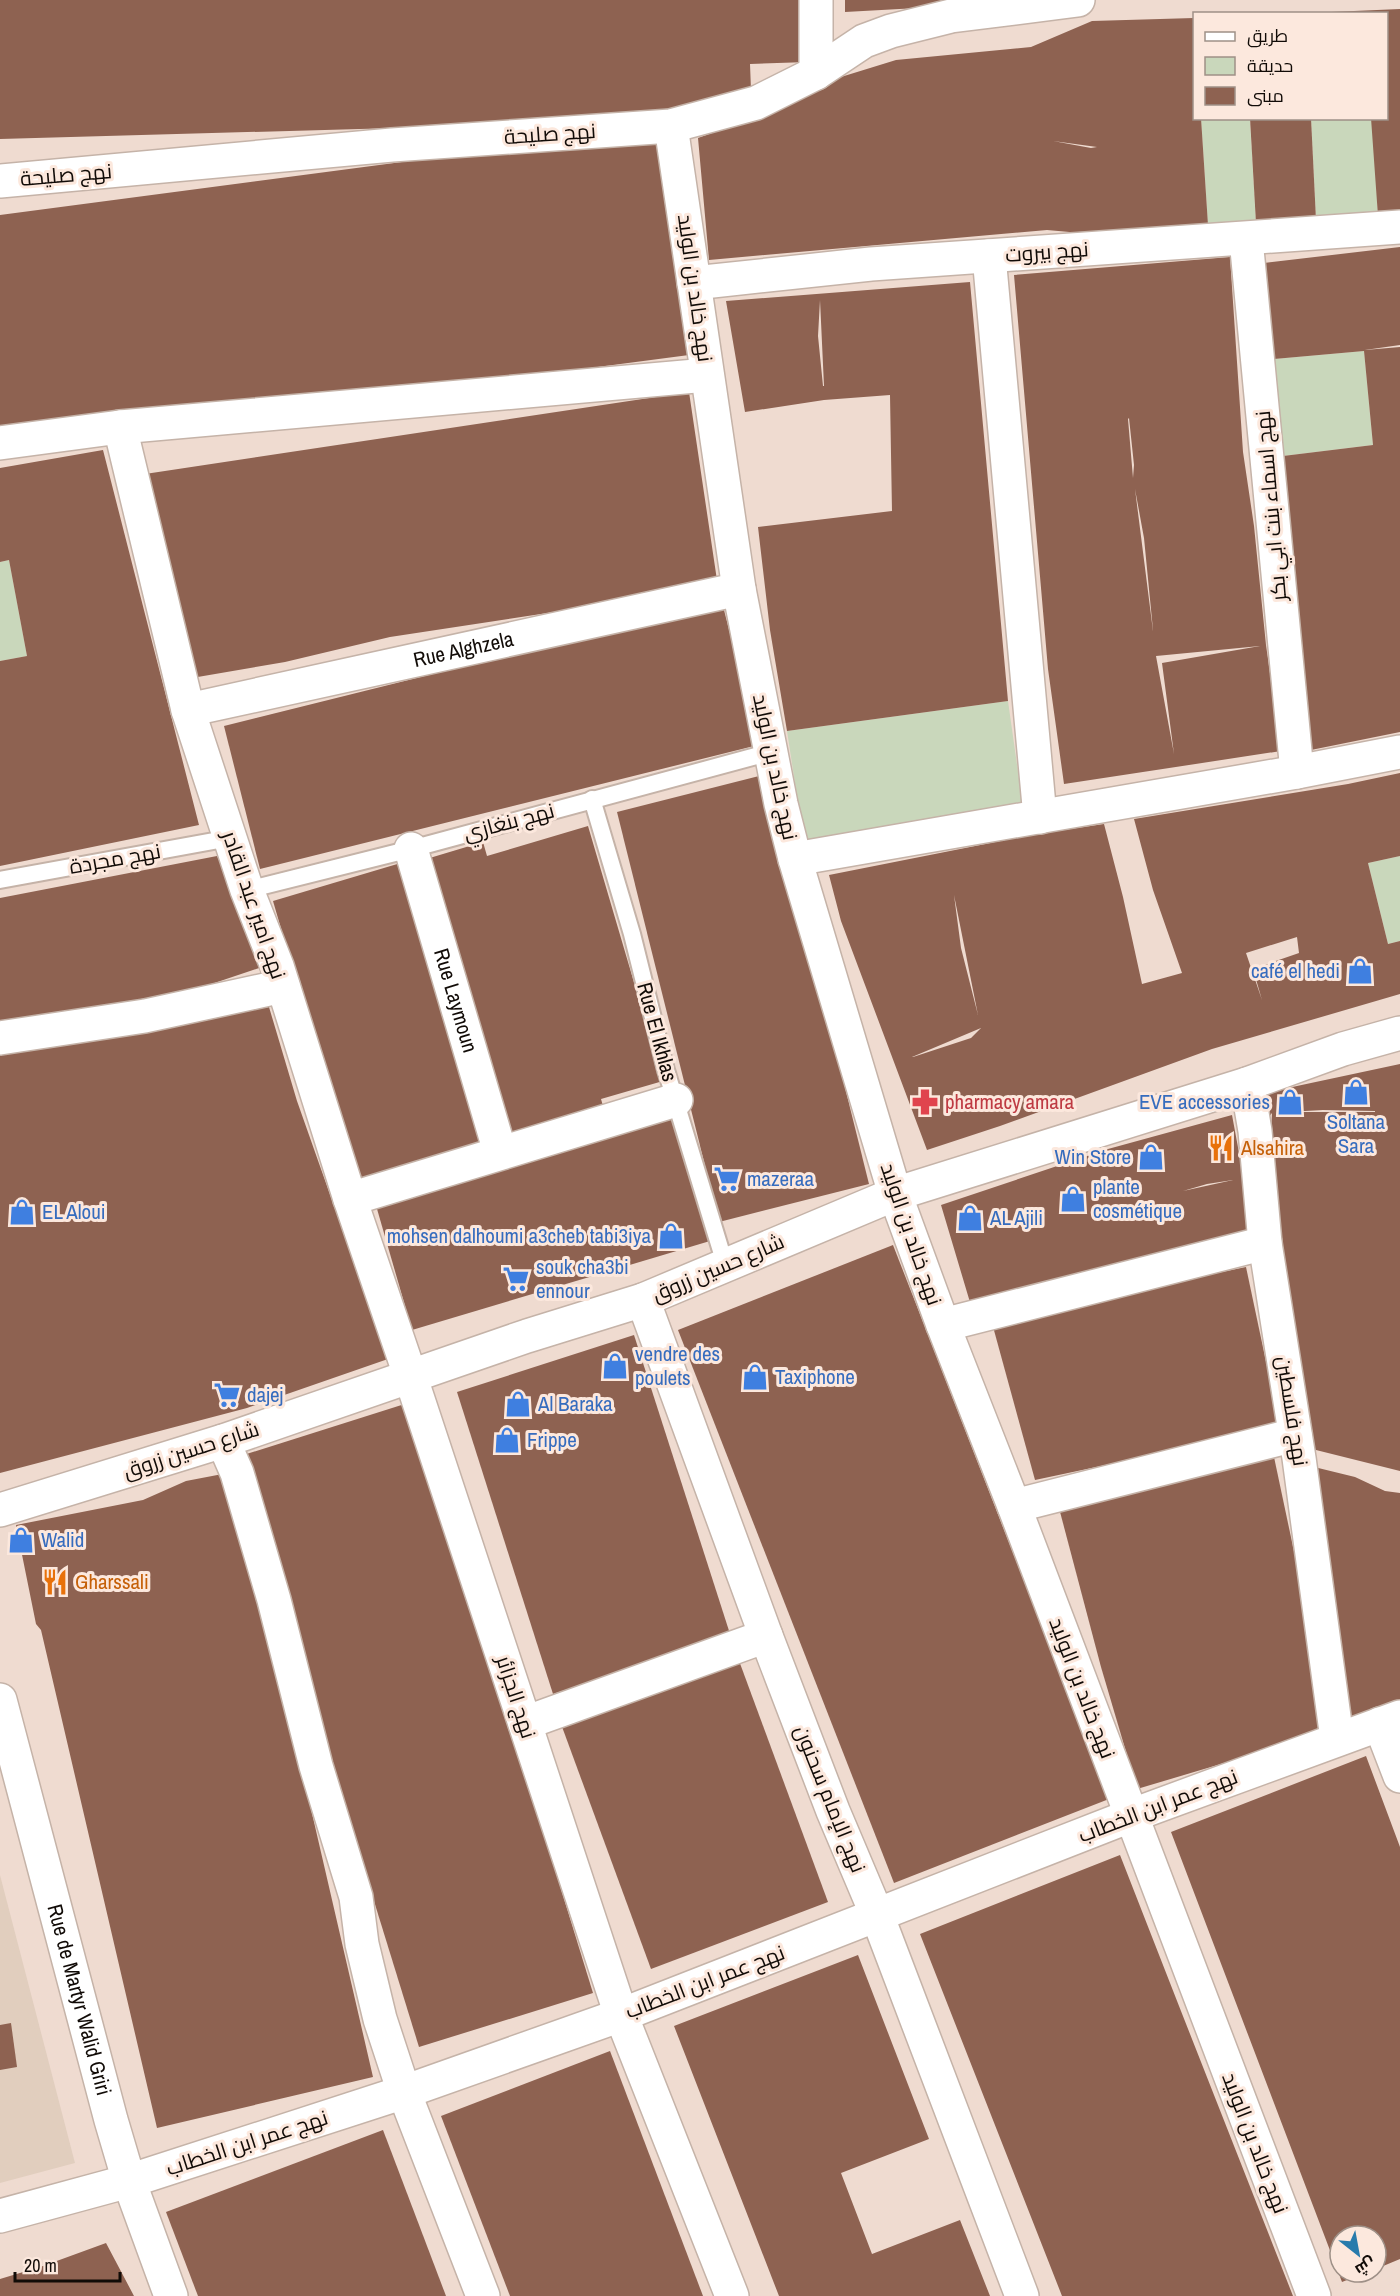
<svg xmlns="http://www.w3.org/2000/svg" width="1400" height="2296" font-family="'Archivo Narrow',Cairo,sans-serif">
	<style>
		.education { fill: #e1cebe }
		.green { fill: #c9d7bb }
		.building { fill: #8e6251; fill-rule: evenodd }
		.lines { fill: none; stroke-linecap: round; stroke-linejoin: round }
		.service-casing { stroke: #c5b3a8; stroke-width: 20 }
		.minor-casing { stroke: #c5b3a8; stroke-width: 36 }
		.tertiary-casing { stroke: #c5b3a8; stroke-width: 36 }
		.service { stroke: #fff; stroke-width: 16 }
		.minor { stroke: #fff; stroke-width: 33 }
		.tertiary { stroke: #fff; stroke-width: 33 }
		.labels { text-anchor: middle; stroke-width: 6; stroke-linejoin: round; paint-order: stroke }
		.street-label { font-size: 21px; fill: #110b07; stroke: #fce8dd }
		.shop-label { font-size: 21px; fill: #366cbe; stroke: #fce8dd; text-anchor: start }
		.health-label { font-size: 21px; fill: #be3a42; stroke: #fce8dd; text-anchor: start }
		.food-label { font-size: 21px; fill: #c56008; stroke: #fce8dd; text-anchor: start }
	</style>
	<rect width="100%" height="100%" fill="#efdbd0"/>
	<path class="education" d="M0,1875L75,2163L0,2183Z"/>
	<g class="green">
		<path d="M1201,119H1250L1256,223L1208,225Z"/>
		<path d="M1311,119H1373L1378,216L1316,220Z"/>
		<path d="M1364,351L1373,445L1283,456L1274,359Z"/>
		<path d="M9,560L27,656L0,661V562Z"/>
		<path d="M1008,701L1023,807L804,842L787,731Z"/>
		<path d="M1400,856V941L1388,944L1368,863Z"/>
	</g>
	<g class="building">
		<path d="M0,0H806L808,62L750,64L751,90L682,120L0,139Z"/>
		<path d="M845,0H954V6L845,12Z"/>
		<path d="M1400,9V214L1378,216L1371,118H1386V14H1331V12Z"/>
		<path d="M1194,18V118H1201L1208,225L1092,234L1047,230L709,260L698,138L754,118L802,89L896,60L1031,47L1092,21ZM1053,141L1097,147L1091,148Z"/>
		<path d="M1250,118H1311L1316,220L1256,223Z"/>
		<path d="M660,128L689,355L414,391L362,388L0,436V215Z"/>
		<path d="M1400,247V345L1365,350L1400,347V732L1306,751L1283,456L1373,445L1364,351L1274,359L1264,263Z"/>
		<path d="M1230,257L1243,452L1254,526L1266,645L1281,751L1064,784L1048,669L1014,275ZM1129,418L1134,465L1133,478L1128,419ZM1135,489L1144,538L1153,630V631ZM1260,646L1162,663L1174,754L1156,656Z"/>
		<path d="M970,282L1008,701L787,731L770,630L758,527L892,511L890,395L824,400L745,412L726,301ZM820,300L824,386H823L818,336Z"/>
		<path d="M689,392L718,587L390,637L285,662L186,679L145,474Z"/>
		<path d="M103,450L199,825L0,866V661L27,656L9,560L0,562V468Z"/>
		<path d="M722,602L758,745L260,869L224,726Z"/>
		<path d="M1400,773V856L1368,863L1388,944L1400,941V994L1212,1049L1000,1126L927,1150L841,921L829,875L1030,835L1104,824L1123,897L1142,984L1182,973L1153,890L1134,819L1348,784ZM954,895L978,1015L961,948ZM1297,937L1299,953L1253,969L1262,1000L1246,953ZM981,1028L971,1038L913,1057H912Z"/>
		<path d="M767,774L869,1184L719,1222L617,812Z"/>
		<path d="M588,826L663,1081L601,1099L605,1113L506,1143L423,860L483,842L487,856Z"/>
		<path d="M217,856L271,964L143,1007L0,1031V898Z"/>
		<path d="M404,862L488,1146L356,1185L273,901Z"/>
		<path d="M269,1007L297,1101L388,1359L247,1408L0,1473V1045L183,1022Z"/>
		<path d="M1400,1064V1471L1312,1449L1268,1188L1272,1113L1262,1126L1259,1094ZM1323,1110L1375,1111V1112H1287Z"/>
		<path d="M672,1112L710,1241L412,1330L375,1202Z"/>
		<path d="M1232,1115L1255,1239L972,1309L941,1205L1108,1149ZM1233,1180L1183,1191L1207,1184Z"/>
		<path d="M893,1245L1109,1799L894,1883L678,1330Z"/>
		<path d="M1246,1267L1280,1428L1035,1480L992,1323L1054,1307Z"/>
		<path d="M634,1335L731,1637L553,1694L457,1392Z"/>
		<path d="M411,1402L593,1993L419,2047L237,1457Z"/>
		<path d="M1274,1457L1332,1731L1137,1789L1101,1667L1059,1508L1170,1480Z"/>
		<path d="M1306,1465L1355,1477L1385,1491L1400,1493V1700L1347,1718Z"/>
		<path d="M233,1472L373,2077L157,2128L41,1630L36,1624L16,1525L143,1500L186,1481Z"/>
		<path d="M738,1658L828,1902L651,1969L561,1724Z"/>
		<path d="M1366,1756L1400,1847V2259L1376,2269V2236H1340V2272H1367L1342,2282L1171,1832Z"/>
		<path d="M1120,1855L1179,2006L1293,2296H1062L920,1934Z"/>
		<path d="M858,1955L929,2139L841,2173L872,2254L960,2220L990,2296H779L674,2026Z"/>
		<path d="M11,2023L17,2067L0,2070V2025Z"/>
		<path d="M610,2051L703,2296H510L441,2116Z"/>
		<path d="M383,2130L446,2296H198L166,2212Z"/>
		<path d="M106,2243L134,2296H0V2279L43,2266Z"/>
	</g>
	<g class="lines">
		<g class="service-casing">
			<g id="service">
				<path d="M592,799L632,934L666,1070L725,1264"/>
				<path d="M0,880L230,838"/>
				<path d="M247,890L411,849L771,752"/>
			</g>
		</g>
		<g class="minor-casing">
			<g id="minor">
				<path d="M816,73V0"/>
				<path d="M671,126L739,589L781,804L795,859L895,1194L943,1325L1014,1506L1314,2296"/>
				<path d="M0,181L392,145L671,126L756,103L816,73L864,41L891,31L951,16L1078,0"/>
				<path d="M1246,239L1297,772"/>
				<path d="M989,256L1040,817"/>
				<path d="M694,283L871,264L1400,227"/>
				<path d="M120,427L188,710L247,890L277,966L350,1199L411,1378L621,2015L732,2296"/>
				<path d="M0,443L120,427L707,375"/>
				<path id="s1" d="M188,710L739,589"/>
				<path id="s2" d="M411,849L500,1152"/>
				<path d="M795,859L1297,772L1400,752"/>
				<path d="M0,1038L145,1016L283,986"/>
				<path d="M1247,1084L1255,1131L1265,1243L1299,1458L1337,1739"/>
				<path d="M350,1199L676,1100"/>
				<path d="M643,1300L766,1636L833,1811L877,1915L1022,2296"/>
				<path d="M943,1325L1265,1243"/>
				<path d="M223,1441L237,1473L274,1600L316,1766L356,1897L362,1944L380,2019L404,2092L483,2296"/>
				<path d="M1014,1506L1295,1435"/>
				<path d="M525,1723L766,1636"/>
				<path d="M1380,1724L1400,1776"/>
				<path d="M0,2216L129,2181L404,2092L621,2015L1130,1816L1400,1717"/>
			</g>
		</g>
		<g class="tertiary-casing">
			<g id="tertiary">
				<path d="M0,1510L223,1441L527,1336L643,1300L895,1194L1247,1084L1343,1049L1400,1033"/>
				<path id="s3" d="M0,1700L111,2120L129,2181L171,2296"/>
			</g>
		</g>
		<use href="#service" class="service"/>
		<use href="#minor" class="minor"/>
		<use href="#tertiary" class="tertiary"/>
	</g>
	<defs>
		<g id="shop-bare" transform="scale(2.07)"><path d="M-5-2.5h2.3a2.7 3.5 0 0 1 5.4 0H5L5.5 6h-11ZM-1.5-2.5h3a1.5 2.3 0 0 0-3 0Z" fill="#3f7fe0" stroke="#fce8dd" stroke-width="2.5" paint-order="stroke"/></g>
		<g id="pharmacy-bare" transform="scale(2.07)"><path d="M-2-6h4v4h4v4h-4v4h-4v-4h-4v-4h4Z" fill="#e0444e" stroke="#fce8dd" stroke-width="2.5" paint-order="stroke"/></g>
		<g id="restaurant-bare" transform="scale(2.07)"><path d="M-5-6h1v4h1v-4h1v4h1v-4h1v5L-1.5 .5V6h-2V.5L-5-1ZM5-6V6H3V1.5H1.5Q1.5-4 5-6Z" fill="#e8710a" stroke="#fce8dd" stroke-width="2.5" paint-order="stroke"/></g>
		<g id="supermarket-bare" transform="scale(2.07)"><path d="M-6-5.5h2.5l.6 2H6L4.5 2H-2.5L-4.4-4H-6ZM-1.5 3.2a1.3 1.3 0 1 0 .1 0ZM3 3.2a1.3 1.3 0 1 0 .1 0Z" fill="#3f7fe0" stroke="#fce8dd" stroke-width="2.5" paint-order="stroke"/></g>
	</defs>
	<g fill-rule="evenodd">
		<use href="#shop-bare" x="1360" y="971"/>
		<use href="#shop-bare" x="1356" y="1092"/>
		<use href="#pharmacy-bare" x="925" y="1102"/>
		<use href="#shop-bare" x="1290" y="1102"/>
		<use href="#restaurant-bare" x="1221" y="1148"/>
		<use href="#shop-bare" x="1151" y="1157"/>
		<use href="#supermarket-bare" x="727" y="1179"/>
		<use href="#shop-bare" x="1073" y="1199"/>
		<use href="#shop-bare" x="22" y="1212"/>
		<use href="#shop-bare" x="970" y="1218"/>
		<use href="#shop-bare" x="671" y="1236"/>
		<use href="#supermarket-bare" x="516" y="1279"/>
		<use href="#shop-bare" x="615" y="1366"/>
		<use href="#shop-bare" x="755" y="1377"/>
		<use href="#supermarket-bare" x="227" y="1395"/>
		<use href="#shop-bare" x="518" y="1404"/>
		<use href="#shop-bare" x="507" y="1440"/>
		<use href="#shop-bare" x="21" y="1540"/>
		<use href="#restaurant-bare" x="55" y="1582"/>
	</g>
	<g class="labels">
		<g class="street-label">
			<text transform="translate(550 134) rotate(-4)" y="7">نهج صليحة</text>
			<text transform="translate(66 175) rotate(-5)" y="7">نهج صليحة</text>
			<text transform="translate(1047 252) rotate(-4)" y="7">نهج بيروت</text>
			<text transform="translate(695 288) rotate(82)" y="7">نهج خالد بن الوليد</text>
			<text transform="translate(1271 506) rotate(-95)" y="7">نهج اسماء بنت ابي بكر</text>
			<text dy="7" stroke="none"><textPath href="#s1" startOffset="282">Rue Alghzela</textPath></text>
			<text transform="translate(775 767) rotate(78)" y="7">نهج خالد بن الوليد</text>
			<text transform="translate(509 822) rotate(-15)" y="7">نهج بنغازي</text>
			<text transform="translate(115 859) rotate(-10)" y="7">نهج مجردة</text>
			<text transform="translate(254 905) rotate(71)" y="7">نهج امير عبد القادر</text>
			<text dy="7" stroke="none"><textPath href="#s2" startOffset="158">Rue Laymoun</textPath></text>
			<text transform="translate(657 1032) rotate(75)" y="7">Rue El Ikhlas</text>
			<text transform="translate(911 1234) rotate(71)" y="7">نهج خالد بن الوليد</text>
			<text transform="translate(718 1268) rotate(-23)" y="7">شارع حسين زروق</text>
			<text transform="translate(1292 1411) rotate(81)" y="7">نهج فلسطين</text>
			<text transform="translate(191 1450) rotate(-18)" y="7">شارع حسين زروق</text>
			<text transform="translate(1082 1688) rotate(69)" y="7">نهج خالد بن الوليد</text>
			<text transform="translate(516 1697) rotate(72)" y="7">نهج الجزائر</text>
			<text transform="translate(830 1799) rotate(68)" y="7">نهج الإمام سحنون</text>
			<text transform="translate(1158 1806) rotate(-21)" y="7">نهج عمر ابن الخطاب</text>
			<text transform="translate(705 1982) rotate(-21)" y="7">نهج عمر ابن الخطاب</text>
			<text dy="7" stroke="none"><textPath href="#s3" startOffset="310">Rue de Martyr Walid Griri</textPath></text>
			<text transform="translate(247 2143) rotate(-18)" y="7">نهج عمر ابن الخطاب</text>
			<text transform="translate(1255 2143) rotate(69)" y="7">نهج خالد بن الوليد</text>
		</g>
		<g class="shop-label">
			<text x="1340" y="978" text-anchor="end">café el hedi</text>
			<text x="1270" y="1109" text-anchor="end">EVE accessories</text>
			<text x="1356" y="1129" text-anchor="middle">Soltana<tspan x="1356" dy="24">Sara</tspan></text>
			<text x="1131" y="1164" text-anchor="end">Win Store</text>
			<text x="747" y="1186">mazeraa</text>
			<text x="1093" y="1194">plante<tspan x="1093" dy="24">cosmétique</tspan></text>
			<text x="42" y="1219">EL Aloui</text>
			<text x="990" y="1225">AL Ajili</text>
			<text x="651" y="1243" text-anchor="end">mohsen dalhoumi a3cheb tabi3iya</text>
			<text x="536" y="1274">souk cha3bi<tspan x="536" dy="24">ennour</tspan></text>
			<text x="635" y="1361">vendre des<tspan x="635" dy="24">poulets</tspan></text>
			<text x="775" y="1384">Taxiphone</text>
			<text x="247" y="1402">dajej</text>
			<text x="538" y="1411">Al Baraka</text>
			<text x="527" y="1447">Frippe</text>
			<text x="41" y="1547">Walid</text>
		</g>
		<g class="health-label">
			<text x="945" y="1109">pharmacy amara</text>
		</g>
		<g class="food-label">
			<text x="1241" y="1155">Alsahira</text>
			<text x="75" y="1589">Gharssali</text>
		</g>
	</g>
	<rect x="1193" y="12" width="195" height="108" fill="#fce8dd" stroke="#9e9087" stroke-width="1.5"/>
	<rect x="1205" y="32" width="30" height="9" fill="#ffffff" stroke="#9e9087" stroke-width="1.5"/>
	<text x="1247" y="42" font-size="18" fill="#110b07">طريق</text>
	<rect x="1205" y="57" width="30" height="18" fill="#c9d7bb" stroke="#9e9087" stroke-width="1.5"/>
	<text x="1247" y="72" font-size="18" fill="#110b07">حديقة</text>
	<rect x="1205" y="87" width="30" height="18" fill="#8e6251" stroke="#9e9087" stroke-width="1.5"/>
	<text x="1247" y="102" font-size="18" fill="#110b07">مبنى</text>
	<g transform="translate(1358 2254) rotate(149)"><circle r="28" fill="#fce8dd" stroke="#9e9087" stroke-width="1.5"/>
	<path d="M0-4.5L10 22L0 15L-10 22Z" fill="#287bac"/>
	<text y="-9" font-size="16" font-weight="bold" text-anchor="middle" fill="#110b07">ش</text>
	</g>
	<path d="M15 2272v9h105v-9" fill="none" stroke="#110b07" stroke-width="3"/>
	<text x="24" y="2272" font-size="18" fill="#110b07" stroke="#fce8dd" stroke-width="4.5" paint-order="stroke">20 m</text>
</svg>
